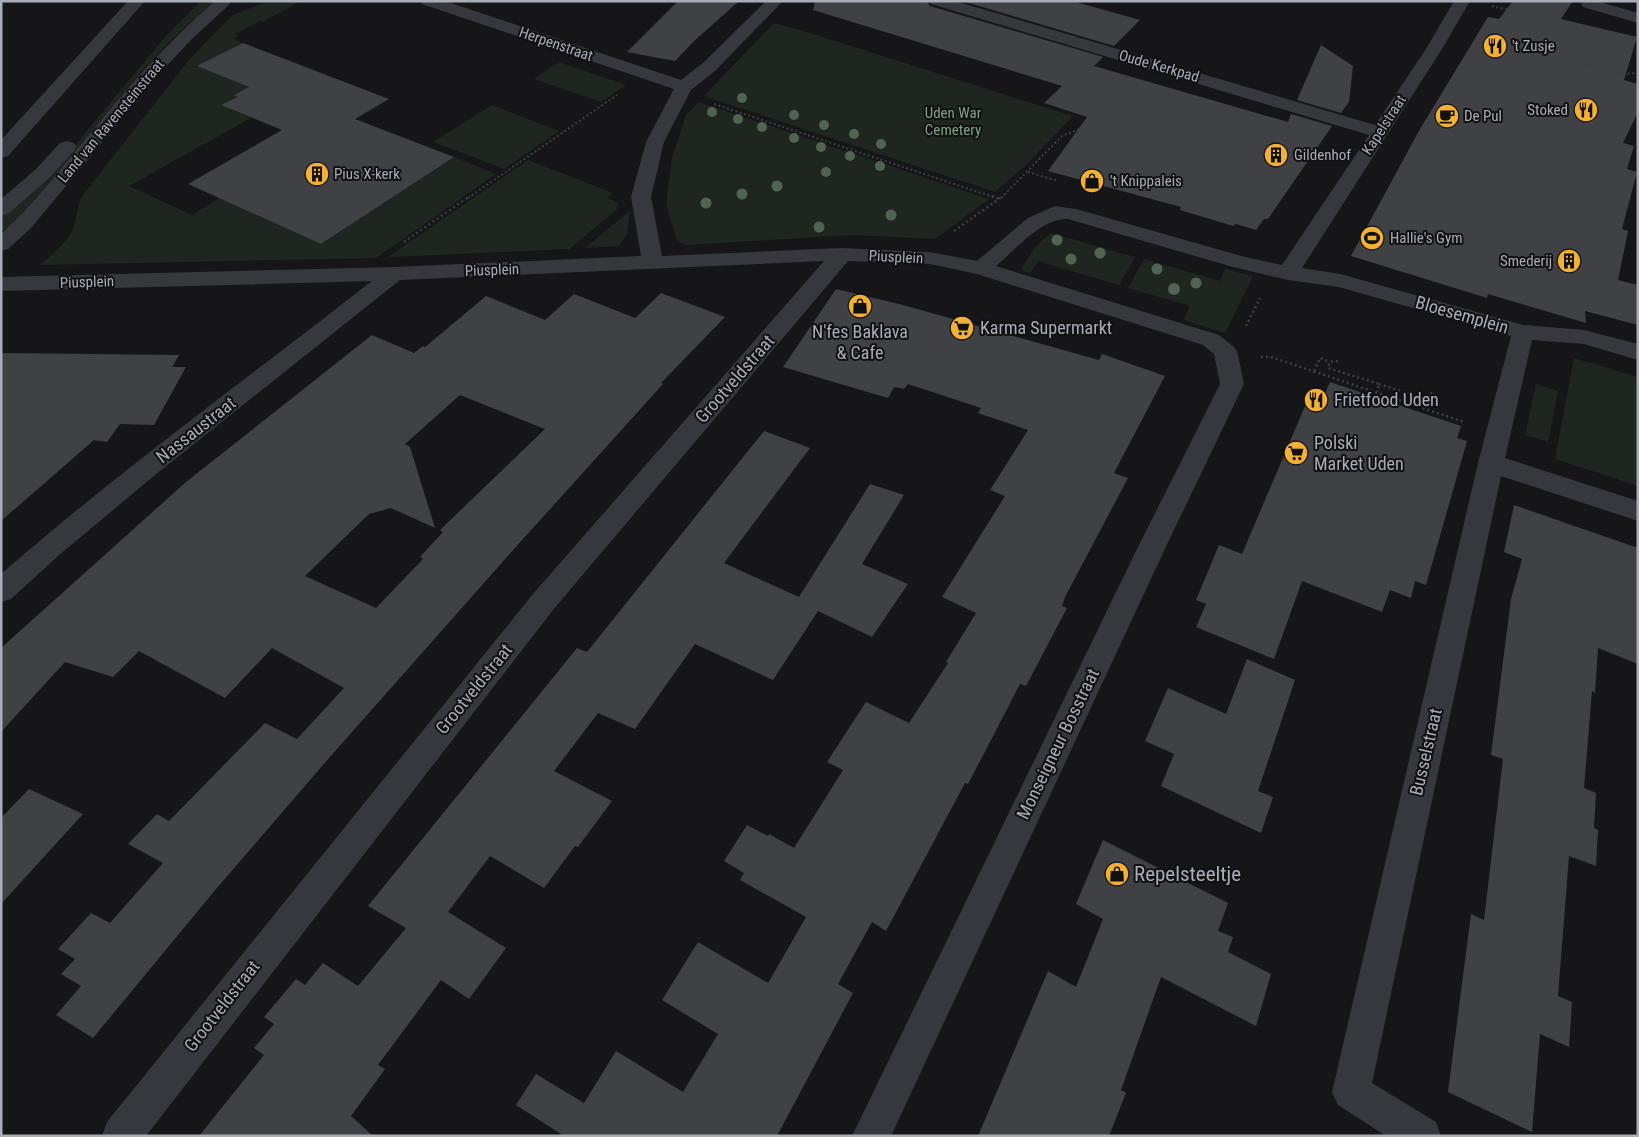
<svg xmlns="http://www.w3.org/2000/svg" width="1639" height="1137" font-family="'Roboto Condensed',sans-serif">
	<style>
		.green { fill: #1e261f }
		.building { fill: #404145; fill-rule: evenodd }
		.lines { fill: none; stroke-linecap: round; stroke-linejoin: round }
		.path-far1 { stroke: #3d3f44; stroke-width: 2; stroke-dasharray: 2 2.5; stroke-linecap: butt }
		.path { stroke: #3d3f44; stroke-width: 2.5; stroke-dasharray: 2 3; stroke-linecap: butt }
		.minor { fill: #37383d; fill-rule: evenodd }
		.tertiary { fill: #37383d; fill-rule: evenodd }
		.tree { fill: #506452 }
		.labels { text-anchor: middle; stroke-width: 4; stroke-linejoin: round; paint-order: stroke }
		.far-street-label { font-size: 15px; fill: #a8adb8; stroke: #111113 }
		.far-poi-label { font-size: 15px; fill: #a8adb8; stroke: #111113; text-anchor: start }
		.far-park-label { font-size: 15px; fill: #7fa381; stroke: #111113 }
		.street-label { font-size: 18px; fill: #a8adb8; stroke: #111113 }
		.poi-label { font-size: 18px; fill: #a8adb8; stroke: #111113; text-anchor: start }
		.near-poi-label { font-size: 21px; fill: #a8adb8; stroke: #111113; text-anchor: start }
	</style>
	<rect width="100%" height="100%" fill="#161618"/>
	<g class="green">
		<path d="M201,1H215C136,65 76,156 7,231L1,230V219L56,168L165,37Z"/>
		<path d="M269,1H301L263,22L260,21L235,34L239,36L233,39L243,43L198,66L249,87L235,95L238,97L222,105L251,118L129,186L192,215L220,198L321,244L454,157L496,174L376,258L40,265C53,254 71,240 75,222C78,210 77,206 83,195L188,61L208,40L233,15Z"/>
		<path d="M774,23L810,33L1073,116L1025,166L995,192L704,96Z"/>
		<path d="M559,62L626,85L601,102L534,79Z"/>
		<path d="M699,102L989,199L935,239L853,235L687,245L677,241L666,204L672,158L686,115Z"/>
		<path d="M492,105L559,131L504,169L433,142Z"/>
		<path d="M528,160L613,193L607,198L618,202L617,209L570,249L388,257Z"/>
		<path d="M630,211L627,234L619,246L585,248Z"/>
		<path d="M1051,233L1135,257L1119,285L1038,261L1030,273L1021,270L1035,247Z"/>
		<path d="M1144,259L1220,281L1225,269L1253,276L1225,333L1183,320L1190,306L1128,288Z"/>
		<path d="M1574,358L1638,377V486L1555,459Z"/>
		<path d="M1536,384L1558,391L1548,442L1525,435Z"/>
	</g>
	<g class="building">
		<path d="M678,1H739L693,42L675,61L627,52Z"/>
		<path d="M815,1H927L930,6L1103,57L1094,66L1288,122L1291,114L1332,126L1268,219H1264L1256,230L1236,224L1233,226L1180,210L1181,207L1048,171L1087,117L1044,103L1062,86L813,10Z"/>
		<path d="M962,1H1072L1140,20L1114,46Z"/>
		<path d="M1513,1H1573L1561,19L1637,37L1624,80L1638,84V112L1623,143L1634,146L1627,169L1637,172L1622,229L1628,231L1618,280L1638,285V325L1585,311L1586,323L1488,294L1487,298L1351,256L1420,129L1488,17L1499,19Z"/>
		<path d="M243,43L389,99L355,119L454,157L321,244L188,184L282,130L221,105L238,97L234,95L249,87L197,66Z"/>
		<path d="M1321,45L1353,66L1349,102L1341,113L1297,100Z"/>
		<path d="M836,289L903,305L1099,360L1102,354L1165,376L1114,473L1128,478L1065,597L1062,606L1067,608L1026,686L1020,684L990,742L968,784L965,783L886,931L872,922L838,984L853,993L777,1136H564L516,1105L536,1074L584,1103L616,1051L683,1092L718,1034L662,1000L698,942L768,983L806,917L740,880L744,873L724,861L747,825L768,836L769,834L794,848L843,770L827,762L866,702L909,723L948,663L946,662L976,613L942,597L1005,496L990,490L1028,430L978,413L981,408L908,384L904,389L894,387L888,398L783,367Z"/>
		<path d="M661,293L725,317L661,383L663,384L514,549L329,758L216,889L93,1038L56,1015L81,986L61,974L75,959L58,949L91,913L110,923L163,863L128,844L157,814L169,821L265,723L297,739L344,688L272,648L225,698L139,651L113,677L65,662L1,732V648L186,482L372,335L414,353L423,346L425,347L486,296L545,320L574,294L635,318ZM460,395L545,429L440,530L443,532L420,557L423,559L376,608L305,576L369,514L391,508L435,528L410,447L405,444Z"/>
		<path d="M1,353L179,355L172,367H186L154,425L120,424L107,442L94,440L1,521Z"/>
		<path d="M1330,382L1461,426L1457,438L1467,441L1426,585L1415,581L1411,598L1390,590L1382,612L1302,581L1274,659L1196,627L1206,604L1196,600L1219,545L1242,554L1311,392L1324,396Z"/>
		<path d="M764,431L810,448L724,563L799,597L870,484L904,495L862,564L908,584L872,637L818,611L773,680L695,644L635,729L598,713L554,771L612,801L578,847L575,846L544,888L490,856L448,912L506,948L469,999L441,980L378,1065L385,1069L351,1116L373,1136H199L264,1055L254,1048L274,1024L264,1017L296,979L305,985L323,963L358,986L406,928L368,906L577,648L587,652Z"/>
		<path d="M1514,505L1638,548V664L1598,648L1595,693L1592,691L1584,788L1596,793L1594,828L1598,830L1596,866L1569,856L1558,996L1572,1002L1569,1047L1540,1034L1532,1132L1448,1092L1471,914L1484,920L1503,759L1491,755L1511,599L1522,559L1504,552Z"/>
		<path d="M1247,659L1295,680L1258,791L1273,797L1261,833L1161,786L1174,754L1145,741L1168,688L1226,714Z"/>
		<path d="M29,789L83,814L1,904V818Z"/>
		<path d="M1103,840L1228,903L1218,931L1233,937L1228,952L1271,974L1256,1026L1161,977L1121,1090L1126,1093L1109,1136H978L1048,971L1076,987L1103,919L1076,904Z"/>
	</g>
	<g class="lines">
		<g class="path-far1">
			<path d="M1492,6L1564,23"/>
			<path d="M714,104L996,198"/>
			<path d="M1556,107L1580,63L1621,74L1638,73"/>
			<path d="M1028,172L1058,181"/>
			<path d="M468,198L617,95"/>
			<path d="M1001,198L1062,136L1087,126"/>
		</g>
		<g class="path">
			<path d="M992,196L1000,199"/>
			<path d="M954,231L1003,196"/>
			<path d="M404,242L470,196"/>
			<path d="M1246,326L1260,298"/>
			<path d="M1261,357H1271L1464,422"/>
			<path d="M1338,361L1330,362L1328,368L1379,384L1377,392"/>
			<path d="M1314,371L1320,358L1330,362"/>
			<path d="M1379,384L1435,402L1437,397L1428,391"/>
		</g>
		<g class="minor">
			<path d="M128,1H145L8,156L1,158V140Z"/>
			<path d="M420,1H445L681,80L704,62L766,1H783L716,70L691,90L664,142L651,197L662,256L842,248L930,252L977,261L1028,218L1055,206L1076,209L1245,257L1282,265L1369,135L931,4L929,1H955L1375,125L1426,49L1454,1H1470L1442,49L1302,268L1340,274L1523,325L1584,330L1638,344V360L1584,344L1532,340L1505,458L1638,501V521L1501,476L1372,1083L1436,1122L1441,1136H1386L1338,1105L1332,1092L1478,463L1511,336L1339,287L1288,280L1233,267L1068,219C1043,217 1015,250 996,266L1219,335L1233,346L1237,351L1244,384L1163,553L891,1136H852L1135,553L1220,384L1214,354L1203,345L977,274L930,264L848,261L553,610L146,1136H102L107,1122L533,594L824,261L400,280L155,475L58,556L11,599L1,602V574C120,470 248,378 372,281L1,291V277L395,267L641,256L631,197L646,142L674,89L422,4Z"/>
			<path d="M1583,1H1597L1638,13V23L1583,7L1581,4Z"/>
		</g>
		<g class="tertiary">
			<path d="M215,1H233L192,39L157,76L31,228L8,249L1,251V234C34,205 59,170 87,137C127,88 167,42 215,1Z"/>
			<path d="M67,141L74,143L76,147L74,151L49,178L8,214L1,216V199L35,170L60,143Z"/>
		</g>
	</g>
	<g class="tree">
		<circle cx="742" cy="98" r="5"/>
		<circle cx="712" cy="112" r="5"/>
		<circle cx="794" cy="115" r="5"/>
		<circle cx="738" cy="119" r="5"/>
		<circle cx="824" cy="125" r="5"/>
		<circle cx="762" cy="127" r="5"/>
		<circle cx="854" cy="134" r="5"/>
		<circle cx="794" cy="138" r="5"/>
		<circle cx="881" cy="144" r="5"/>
		<circle cx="821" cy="147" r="5"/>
		<circle cx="850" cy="156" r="5"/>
		<circle cx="880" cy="166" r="5"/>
		<circle cx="826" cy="172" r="5"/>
		<circle cx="777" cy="186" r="5.5"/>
		<circle cx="742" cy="194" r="5.5"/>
		<circle cx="706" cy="203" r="5.5"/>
		<circle cx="891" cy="215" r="5.5"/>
		<circle cx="819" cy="227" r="5.5"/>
		<circle cx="1057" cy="240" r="5.5"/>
		<circle cx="1100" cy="253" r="5.5"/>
		<circle cx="1071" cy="259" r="5.5"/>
		<circle cx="1157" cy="269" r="5.5"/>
		<circle cx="1196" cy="283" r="5.5"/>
		<circle cx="1174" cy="289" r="6"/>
	</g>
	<defs>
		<g id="restaurant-disc" transform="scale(1.25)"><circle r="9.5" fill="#f2b134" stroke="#111113"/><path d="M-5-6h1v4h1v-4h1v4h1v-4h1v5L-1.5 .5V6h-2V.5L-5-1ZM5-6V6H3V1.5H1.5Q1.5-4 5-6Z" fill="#111"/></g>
		<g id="cafe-disc" transform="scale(1.25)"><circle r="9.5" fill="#f2b134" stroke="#111113"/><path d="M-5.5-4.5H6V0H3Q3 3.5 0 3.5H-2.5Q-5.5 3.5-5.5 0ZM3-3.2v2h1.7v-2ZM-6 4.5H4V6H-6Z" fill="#111"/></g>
		<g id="building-disc" transform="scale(1.25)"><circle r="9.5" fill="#f2b134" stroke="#111113"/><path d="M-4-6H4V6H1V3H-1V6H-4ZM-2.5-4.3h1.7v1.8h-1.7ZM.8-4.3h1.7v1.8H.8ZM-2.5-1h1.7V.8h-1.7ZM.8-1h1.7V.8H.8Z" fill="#111"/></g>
		<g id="shop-disc" transform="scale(1.25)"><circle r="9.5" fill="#f2b134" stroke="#111113"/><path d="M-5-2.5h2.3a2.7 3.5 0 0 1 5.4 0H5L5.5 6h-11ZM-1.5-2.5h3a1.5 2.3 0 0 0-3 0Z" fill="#111"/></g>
		<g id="stadium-disc" transform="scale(1.25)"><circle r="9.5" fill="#f2b134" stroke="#111113"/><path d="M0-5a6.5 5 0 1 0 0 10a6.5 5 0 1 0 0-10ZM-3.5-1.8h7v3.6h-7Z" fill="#111"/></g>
		<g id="supermarket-disc" transform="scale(1.25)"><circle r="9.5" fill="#f2b134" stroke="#111113"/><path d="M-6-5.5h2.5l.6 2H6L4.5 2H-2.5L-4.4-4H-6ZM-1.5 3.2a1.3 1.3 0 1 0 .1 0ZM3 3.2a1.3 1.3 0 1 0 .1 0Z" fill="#111"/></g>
	</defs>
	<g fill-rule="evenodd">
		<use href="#restaurant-disc" x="1495" y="46"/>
		<use href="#restaurant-disc" x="1586" y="110"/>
		<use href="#cafe-disc" x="1447" y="116"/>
		<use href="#building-disc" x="1276" y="155"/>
		<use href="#building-disc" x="317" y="174"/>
		<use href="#shop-disc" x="1092" y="181"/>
		<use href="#stadium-disc" x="1372" y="238"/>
		<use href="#building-disc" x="1569" y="261"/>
		<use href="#shop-disc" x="860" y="306"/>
		<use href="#supermarket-disc" x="962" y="328"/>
		<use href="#restaurant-disc" x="1316" y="400"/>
		<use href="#supermarket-disc" x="1296" y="453"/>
		<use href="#shop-disc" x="1117" y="874"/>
	</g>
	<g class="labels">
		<g class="far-street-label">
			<text transform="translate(556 44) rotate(19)" y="5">Herpenstraat</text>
			<text transform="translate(1159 66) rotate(16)" y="5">Oude Kerkpad</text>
			<text transform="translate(111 121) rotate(-50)" y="5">Land van Ravensteinstraat</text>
			<text transform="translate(1384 125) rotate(-57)" y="5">Kapelstraat</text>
			<text transform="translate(896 257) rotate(3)" y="5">Piusplein</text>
			<text transform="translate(492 270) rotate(-2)" y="5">Piusplein</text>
			<text transform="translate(87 282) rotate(-2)" y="5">Piusplein</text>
		</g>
		<g class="far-poi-label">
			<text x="1512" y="51">'t Zusje</text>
			<text x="1568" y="115" text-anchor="end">Stoked</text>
			<text x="1464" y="121">De Pul</text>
			<text x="1294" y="160">Gildenhof</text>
			<text x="334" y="179">Pius X-kerk</text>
			<text x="1110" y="186">'t Knippaleis</text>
			<text x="1390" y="243">Hallie's Gym</text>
			<text x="1552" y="266" text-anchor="end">Smederij</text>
		</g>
		<g class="far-park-label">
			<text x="953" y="118">Uden War<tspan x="953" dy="17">Cemetery</tspan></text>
		</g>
		<g class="street-label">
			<text transform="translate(1462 315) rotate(16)" y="6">Bloesemplein</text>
			<text transform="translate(735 379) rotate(-49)" y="6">Grootveldstraat</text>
			<text transform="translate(196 430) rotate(-38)" y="6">Nassaustraat</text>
			<text transform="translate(474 689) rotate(-51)" y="6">Grootveldstraat</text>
			<text transform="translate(1058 744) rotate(-64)" y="6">Monseigneur Bosstraat</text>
			<text transform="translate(1426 752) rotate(-77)" y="6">Busselstraat</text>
			<text transform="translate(222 1006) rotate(-52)" y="6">Grootveldstraat</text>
		</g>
		<g class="poi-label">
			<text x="980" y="334">Karma Supermarkt</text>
			<text x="860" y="338" text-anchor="middle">N'fes Baklava<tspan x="860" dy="21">&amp; Cafe</tspan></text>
			<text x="1334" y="406">Frietfood Uden</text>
			<text x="1314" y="449">Polski<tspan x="1314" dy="21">Market Uden</tspan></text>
		</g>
		<g class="near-poi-label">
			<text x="1134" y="881">Repelsteeltje</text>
		</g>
	</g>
	<rect width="1639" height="1137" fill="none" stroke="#a8adb8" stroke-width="5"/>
</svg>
